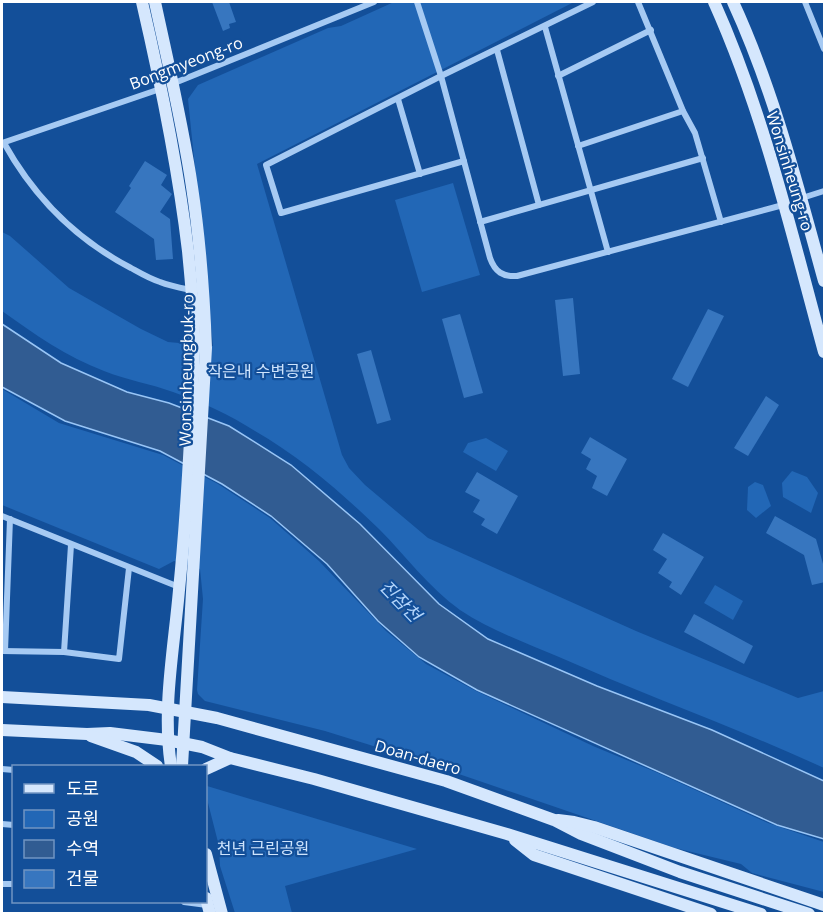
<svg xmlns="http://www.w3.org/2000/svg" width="826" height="915" font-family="'Open Sans','Noto Sans KR',sans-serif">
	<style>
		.green { fill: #2267b6 }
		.water { fill: #315c92; stroke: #98c5f6; stroke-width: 1.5 }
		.building { fill: #3776bf }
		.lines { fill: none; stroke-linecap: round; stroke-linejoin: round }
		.street { stroke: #a6caf3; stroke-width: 6 }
		.secondary { stroke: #d5e7fd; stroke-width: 12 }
		.labels { text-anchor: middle; stroke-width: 4.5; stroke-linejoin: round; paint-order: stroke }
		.street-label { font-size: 16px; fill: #fff; stroke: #134f99 }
		.park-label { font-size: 16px; fill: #cee4fd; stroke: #134f99 }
		.water-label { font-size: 18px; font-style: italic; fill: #b2d4fa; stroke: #134f99 }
	</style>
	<rect width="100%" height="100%" fill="#134f99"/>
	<g class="green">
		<path d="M394,2H574L257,164L342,455L349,468L365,485L428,538L636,631L798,698L824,691V768C737,728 647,696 559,657C526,643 490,630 460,610C429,588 406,556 379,529C341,492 300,457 255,431C230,415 202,402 173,392C151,384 127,380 104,371C67,357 34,334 2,311V232L10,236L69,288L141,329L168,342L213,346L188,99L198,85L328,28L341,26Z"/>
		<path d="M453,183L480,275L422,292L395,200Z"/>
		<path d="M2,389L59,423L163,455L218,484L270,518L319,561L386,631L426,664L476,691L593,746L658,773L768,823L824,842V892L752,873L741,864L675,848L415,759L325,731L205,701L198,694L197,690L203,599L200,569L174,561L159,569L2,505Z"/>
		<path d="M486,438L508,451L496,471L463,452L468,443Z"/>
		<path d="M792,471L807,477L818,493L811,513L783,497L782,483Z"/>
		<path d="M755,482L763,485L771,506L756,518L747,510L748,487Z"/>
		<path d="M715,585L743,601L733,620L704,603Z"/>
		<path d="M207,786L417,849L285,886L292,913H235L220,866L219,846L206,795Z"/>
	</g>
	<path class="water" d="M2,324L61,363L127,392L169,403L229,426L291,465L360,524L439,604L488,639L597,686L712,730L824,781V839L777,825L477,690L419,657L378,621L327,564L271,516L222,484L160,451L65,421L2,387Z"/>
	<g class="building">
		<path d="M212,2H229L236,22L229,24L230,28L223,31Z"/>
		<path d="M145,161L167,175L161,185L172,194L160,212L170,219L173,259L156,260L154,239L115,212L131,188L129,186Z"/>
		<path d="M573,298L580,374L563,376L555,300Z"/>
		<path d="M708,309L724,316L688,387L672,379Z"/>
		<path d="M460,314L483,393L464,398L442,319Z"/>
		<path d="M371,350L391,420L377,424L357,354Z"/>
		<path d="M766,396L779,405L748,456L734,448Z"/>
		<path d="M590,437L627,459L607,496L592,488L597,476L586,469L591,459L581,453Z"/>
		<path d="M477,472L518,496L497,534L481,525L485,519L473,512L480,500L465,492Z"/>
		<path d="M775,516L816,539L825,571V582L812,585L804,555L766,533Z"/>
		<path d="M663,533L704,557L681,595L669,587L672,582L658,573L667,559L653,550Z"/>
		<path d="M694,614L753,646L744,664L684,632Z"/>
	</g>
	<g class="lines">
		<g class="street">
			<path d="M417,2L441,76L490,258C495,272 503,277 517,276L783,205"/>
			<path d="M638,2L683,111L695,133L721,222"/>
			<path d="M805,2L824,49"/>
			<path d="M545,27L608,252"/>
			<path d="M497,50L539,205"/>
			<path d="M558,76L651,30"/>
			<path d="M172,84L374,2"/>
			<path d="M398,99L420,174"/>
			<path d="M2,143L163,88"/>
			<path d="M4,143C34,197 75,239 131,268C140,273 150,279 160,282C170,286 181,288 191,290"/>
			<path d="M578,146L683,111"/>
			<path d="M464,161L281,213L266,165L441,76L593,2"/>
			<path d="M802,198L824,191"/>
			<path d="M480,222L703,158"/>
			<path d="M2,516L179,587"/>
			<path d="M2,651L64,652L119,659L129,568"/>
			<path d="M5,651L10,519"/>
			<path d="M64,652L71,545"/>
			<path d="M2,769L14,770"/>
			<path d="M2,824L14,825"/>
			<path d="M2,884H14"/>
			<path d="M184,902L207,905"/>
		</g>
		<g class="secondary">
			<path d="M142,2C161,84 178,167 188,251C191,284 195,318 194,351C191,431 187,511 179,590C174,648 162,709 171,766"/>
			<path d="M155,2C168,63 183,125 192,187C200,240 204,294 206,348L182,766"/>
			<path d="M714,2C764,113 792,235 824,352"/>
			<path d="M733,2C774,91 798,187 824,281"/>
			<path d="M2,697L149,705L217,718L446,781L554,820L581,834L680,872L809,914"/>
			<path d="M2,730L87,734L110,733L167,740L202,747L230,758L314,779L507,834L761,914"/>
			<path d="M91,736L136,752L157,766"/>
			<path d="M206,769L230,758"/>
			<path d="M558,820L574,822L594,827L824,905"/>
			<path d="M515,840L534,855L711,914"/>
			<path d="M206,854L222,914"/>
			<path d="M206,898L210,914"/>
		</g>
	</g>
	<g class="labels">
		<g class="street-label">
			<text transform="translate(186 63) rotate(-21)" y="6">Bongmyeong-ro</text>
			<text transform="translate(790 171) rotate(73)" y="6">Wonsinheung-ro</text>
			<text transform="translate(186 370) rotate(-89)" y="6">Wonsinheungbuk-ro</text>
			<text transform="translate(418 757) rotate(16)" y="6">Doan-daero</text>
		</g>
		<g class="park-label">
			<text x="261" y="377">작은내 수변공원</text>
			<text x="263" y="854">천년 근린공원</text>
		</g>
		<g class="water-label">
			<text transform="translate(400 601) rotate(46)" y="6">진잠천</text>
		</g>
	</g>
	<rect width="826" height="915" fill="none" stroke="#ffffff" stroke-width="6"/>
	<rect x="12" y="765" width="195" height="138" fill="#134f99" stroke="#7195c2" stroke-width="1.5"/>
	<rect x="24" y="784" width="30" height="9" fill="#d5e7fd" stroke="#7195c2" stroke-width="1.5"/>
	<text x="66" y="795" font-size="18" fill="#ffffff">도로</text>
	<rect x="24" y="810" width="30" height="18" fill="#2267b6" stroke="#7195c2" stroke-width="1.5"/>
	<text x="66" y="825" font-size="18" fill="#ffffff">공원</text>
	<rect x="24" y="840" width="30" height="18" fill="#315c92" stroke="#7195c2" stroke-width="1.5"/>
	<text x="66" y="855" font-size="18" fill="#ffffff">수역</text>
	<rect x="24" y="870" width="30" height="18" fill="#3776bf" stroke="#7195c2" stroke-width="1.5"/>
	<text x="66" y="885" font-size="18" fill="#ffffff">건물</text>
</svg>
